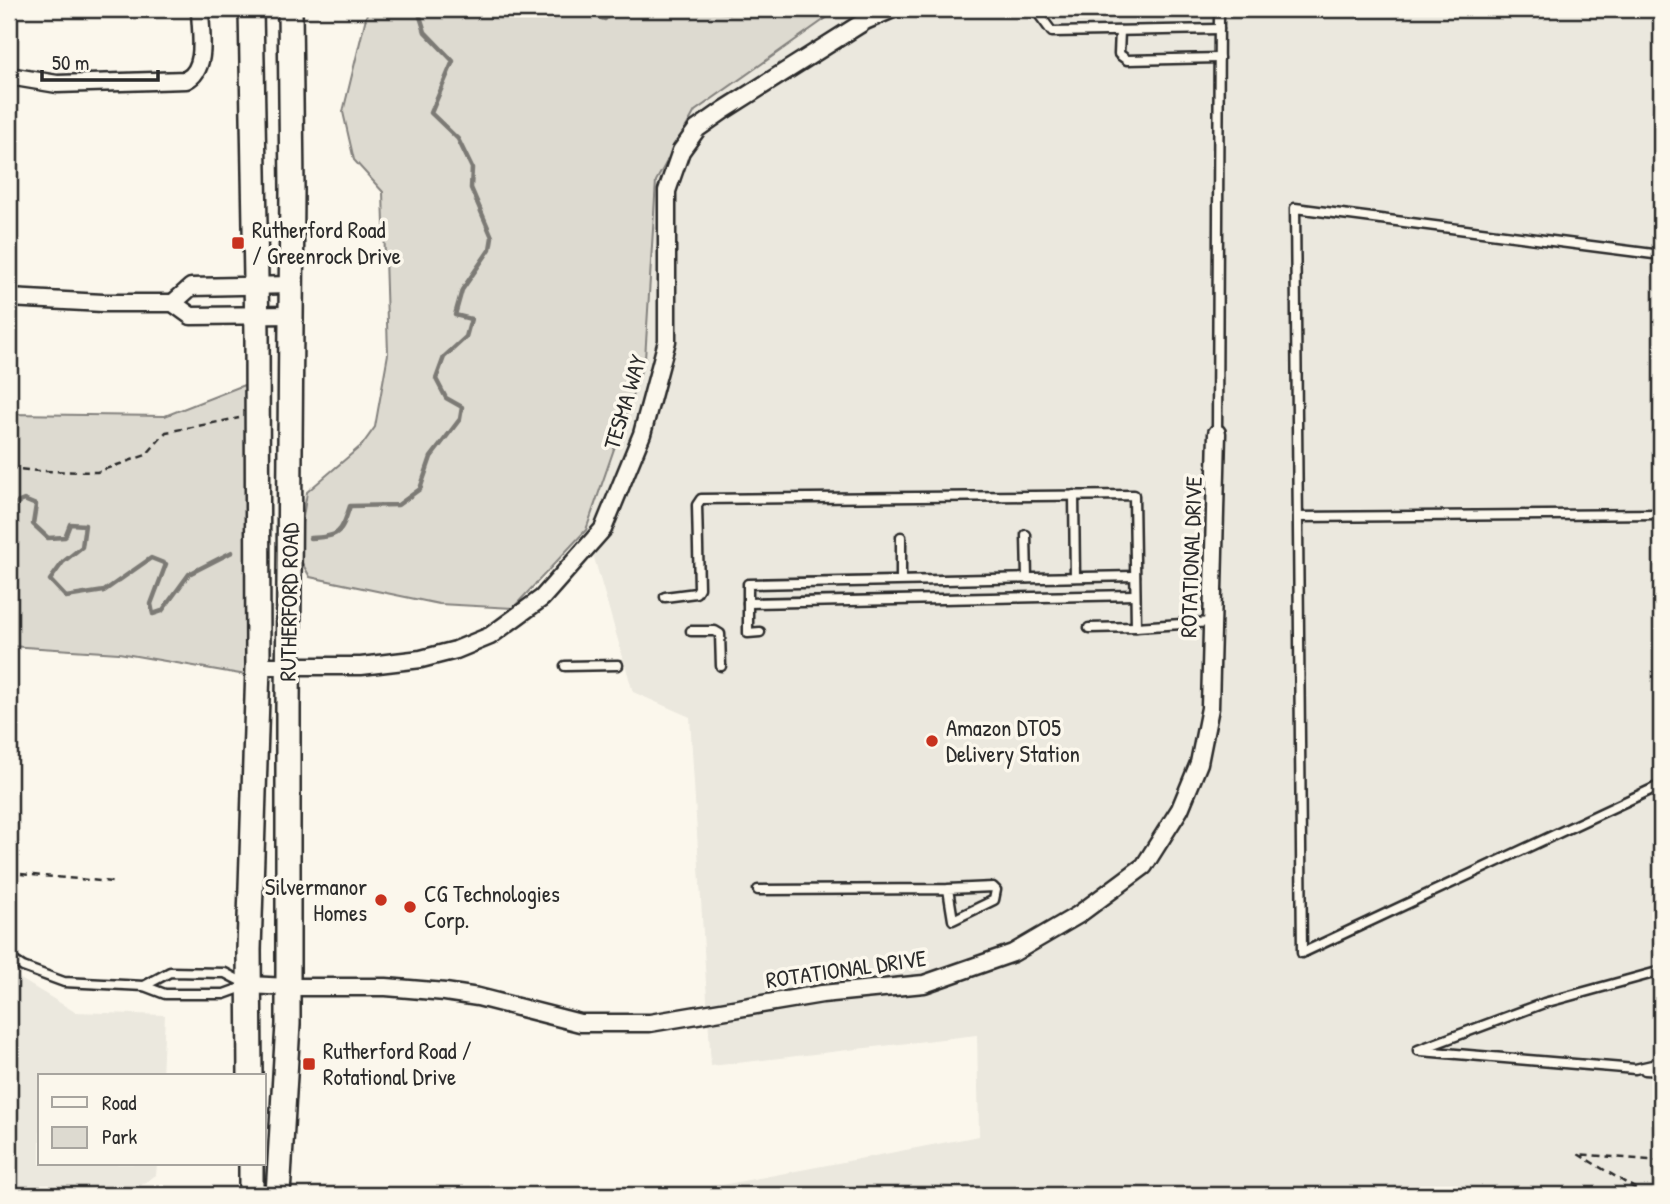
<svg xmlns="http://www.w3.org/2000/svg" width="1670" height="1204" font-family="'Patrick Hand',sans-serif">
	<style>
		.built { fill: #ebe8de }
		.green { fill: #dddad0; stroke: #84827e; stroke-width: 2 }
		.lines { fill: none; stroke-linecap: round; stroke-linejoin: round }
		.stream { stroke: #7b7a75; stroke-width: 4.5 }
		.lane-casing { stroke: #2b2b2b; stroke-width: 13 }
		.street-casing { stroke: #2b2b2b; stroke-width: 21 }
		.secondary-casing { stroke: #2b2b2b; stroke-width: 28 }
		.path { stroke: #2b2b2b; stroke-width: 2.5; stroke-dasharray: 7 5; stroke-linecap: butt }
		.lane { stroke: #fbf7ec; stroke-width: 8 }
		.street { stroke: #fbf7ec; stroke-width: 16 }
		.secondary { stroke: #fbf7ec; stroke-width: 23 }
		.poi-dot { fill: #c8321e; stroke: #fbf7ec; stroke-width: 2.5 }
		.labels { text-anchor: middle; stroke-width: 7; stroke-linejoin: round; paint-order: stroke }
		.poi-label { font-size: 23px; fill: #2b2b2b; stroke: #fbf7ec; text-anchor: start }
		.street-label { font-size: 23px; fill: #2b2b2b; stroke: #fbf7ec }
	</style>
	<rect width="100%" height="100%" fill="#fbf7ec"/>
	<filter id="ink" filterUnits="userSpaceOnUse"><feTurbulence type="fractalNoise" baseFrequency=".0143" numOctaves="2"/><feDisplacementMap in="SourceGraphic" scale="14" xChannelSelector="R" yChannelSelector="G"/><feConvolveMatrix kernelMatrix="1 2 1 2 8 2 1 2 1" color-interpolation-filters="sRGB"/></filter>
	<g filter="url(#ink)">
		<g class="built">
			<path d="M839,9H1661V1195H670L979,1136L977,1035L711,1066L690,717L633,692L586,530L645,359L656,181L695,111Z"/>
			<path d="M9,972L75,1012L165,1015L162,1076H40V1164H157L156,1175L127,1195H9Z"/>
		</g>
		<g class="green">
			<path d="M368,9H839L695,111L656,181L645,359L586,530L513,608L439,604L310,577L297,554L307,492L362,445L375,427L388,354L383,192L354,160L343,112Z"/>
			<path d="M249,383L246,675L119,653L9,646V414L165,416Z"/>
		</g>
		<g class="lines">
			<g class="stream">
				<path d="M572,9L605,19L612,9"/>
				<path d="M706,9L729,12L732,9"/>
				<path d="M9,506L24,500L36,505L33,524L48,538L65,537L70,524L85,525L82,547L63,562L50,580L66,597L104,591L151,558L166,564L151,604L153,614L162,611L189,574L232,552"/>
				<path d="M310,538C340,537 341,533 350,506L398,505L420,489L431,457L460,419L462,407L446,398L436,379L444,357L466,337L471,319L455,315L462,290L490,249L492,237L471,188L472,168L458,139L431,113L453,61L425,32L419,13L421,9"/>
			</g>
			<g class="lane-casing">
				<g id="lane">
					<path d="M1035,9L1052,32L1219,29"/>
					<path d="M1120,31L1119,54L1127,60L1219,58"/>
					<path d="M1661,255L1295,208L1302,953L1661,785"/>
					<path d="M1217,433L1219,9"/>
					<path d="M1074,495L1075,577"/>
					<path d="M1298,517L1661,514"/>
					<path d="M1026,535L1027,578"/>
					<path d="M901,537V580"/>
					<path d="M665,597L696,593L699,588L697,505L701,499L1134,495L1136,627L1212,622"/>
					<path d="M748,603L1135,595"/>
					<path d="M1089,628L1136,627"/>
					<path d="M691,631H715L720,634L721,666"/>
					<path d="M760,632L748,633V584L1135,576"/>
					<path d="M565,666L618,665"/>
					<path d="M758,890L948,889L953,920L994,900L996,890L993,887L948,889"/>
					<path d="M9,958L23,967L64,982L144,986L165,994H224L246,986"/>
					<path d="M144,986L170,972L225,973L246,984"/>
					<path d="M1418,1050L1544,1003L1661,971"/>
					<path d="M1421,1051L1635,1069L1661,1063"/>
					<path d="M1645,1070L1661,1071"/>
					<path d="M895,1195H896"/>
				</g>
			</g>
			<g class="street-casing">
				<g id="street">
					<path d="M9,76L57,84L186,80C209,69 200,30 200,9"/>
					<path d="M9,298L103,303H173L191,316L292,315"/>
					<path d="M173,303L191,287L292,285"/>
					<path d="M258,666H361L421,659L456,650L490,636L542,598L603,529L642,434L667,341V191L681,151L697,129L724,110L865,21L893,9"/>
					<path d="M249,985L288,987H386L445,992L478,997L580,1023H650L822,994L924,984L1013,953L1078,915L1144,866L1180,809L1199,763L1210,708L1217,433"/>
				</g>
			</g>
			<g class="secondary-casing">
				<g id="secondary">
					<path d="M250,1076L249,950L258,666L257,334L251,9"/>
					<path d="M251,1164V1195"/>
					<path d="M278,1195L288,1024V709L292,190L290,9"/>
				</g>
			</g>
			<g class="path">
				<path d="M9,468L39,471L97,472L146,455L166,432L239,418"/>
				<path d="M9,873L112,882"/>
				<path d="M1646,1195L1578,1154L1661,1161"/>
			</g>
			<use href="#lane" class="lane"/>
			<use href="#street" class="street"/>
			<use href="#secondary" class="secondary"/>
		</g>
	</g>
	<g class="poi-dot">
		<rect x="231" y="236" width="14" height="14" rx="3.5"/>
		<circle cx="932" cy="741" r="7"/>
		<circle cx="381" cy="900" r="7"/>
		<circle cx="410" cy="907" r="7"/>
		<rect x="302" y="1057" width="14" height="14" rx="3.5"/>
	</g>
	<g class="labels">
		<g class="poi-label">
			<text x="252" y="238">Rutherford Road<tspan x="252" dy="26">/ Greenrock Drive</tspan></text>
			<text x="946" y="736">Amazon DTO5<tspan x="946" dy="26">Delivery Station</tspan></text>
			<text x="367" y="895" text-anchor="end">Silvermanor<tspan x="367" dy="26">Homes</tspan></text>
			<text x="424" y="902">CG Technologies<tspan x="424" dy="26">Corp.</tspan></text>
			<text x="323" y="1059">Rutherford Road /<tspan x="323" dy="26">Rotational Drive</tspan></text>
		</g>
		<g class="street-label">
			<text transform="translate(625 402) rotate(-73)" y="8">TESMA WAY</text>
			<text transform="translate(1191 557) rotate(-88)" y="8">ROTATIONAL DRIVE</text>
			<text transform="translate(289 602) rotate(-89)" y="8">RUTHERFORD ROAD</text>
			<text transform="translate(846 969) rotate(-8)" y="8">ROTATIONAL DRIVE</text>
		</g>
	</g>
	<rect width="1670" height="1204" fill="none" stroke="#fbf7ec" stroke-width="35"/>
	<rect x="18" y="18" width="1635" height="1169" fill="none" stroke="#2b2b2b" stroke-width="2.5" filter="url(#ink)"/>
	<rect x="38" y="1074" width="228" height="91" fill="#fbf7ec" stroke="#a8a59f" stroke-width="2"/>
	<rect x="52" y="1097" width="35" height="10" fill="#fbf7ec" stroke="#a8a59f" stroke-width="2"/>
	<text x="102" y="1110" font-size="21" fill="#2b2b2b">Road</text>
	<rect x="52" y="1127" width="35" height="21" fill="#dddad0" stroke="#a8a59f" stroke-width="2"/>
	<text x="102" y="1144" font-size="21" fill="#2b2b2b">Park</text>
	<path d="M42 70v10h116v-10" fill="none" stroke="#2b2b2b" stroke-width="3.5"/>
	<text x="52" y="70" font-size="21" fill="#2b2b2b" stroke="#fbf7ec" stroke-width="5" paint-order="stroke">50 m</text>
</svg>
